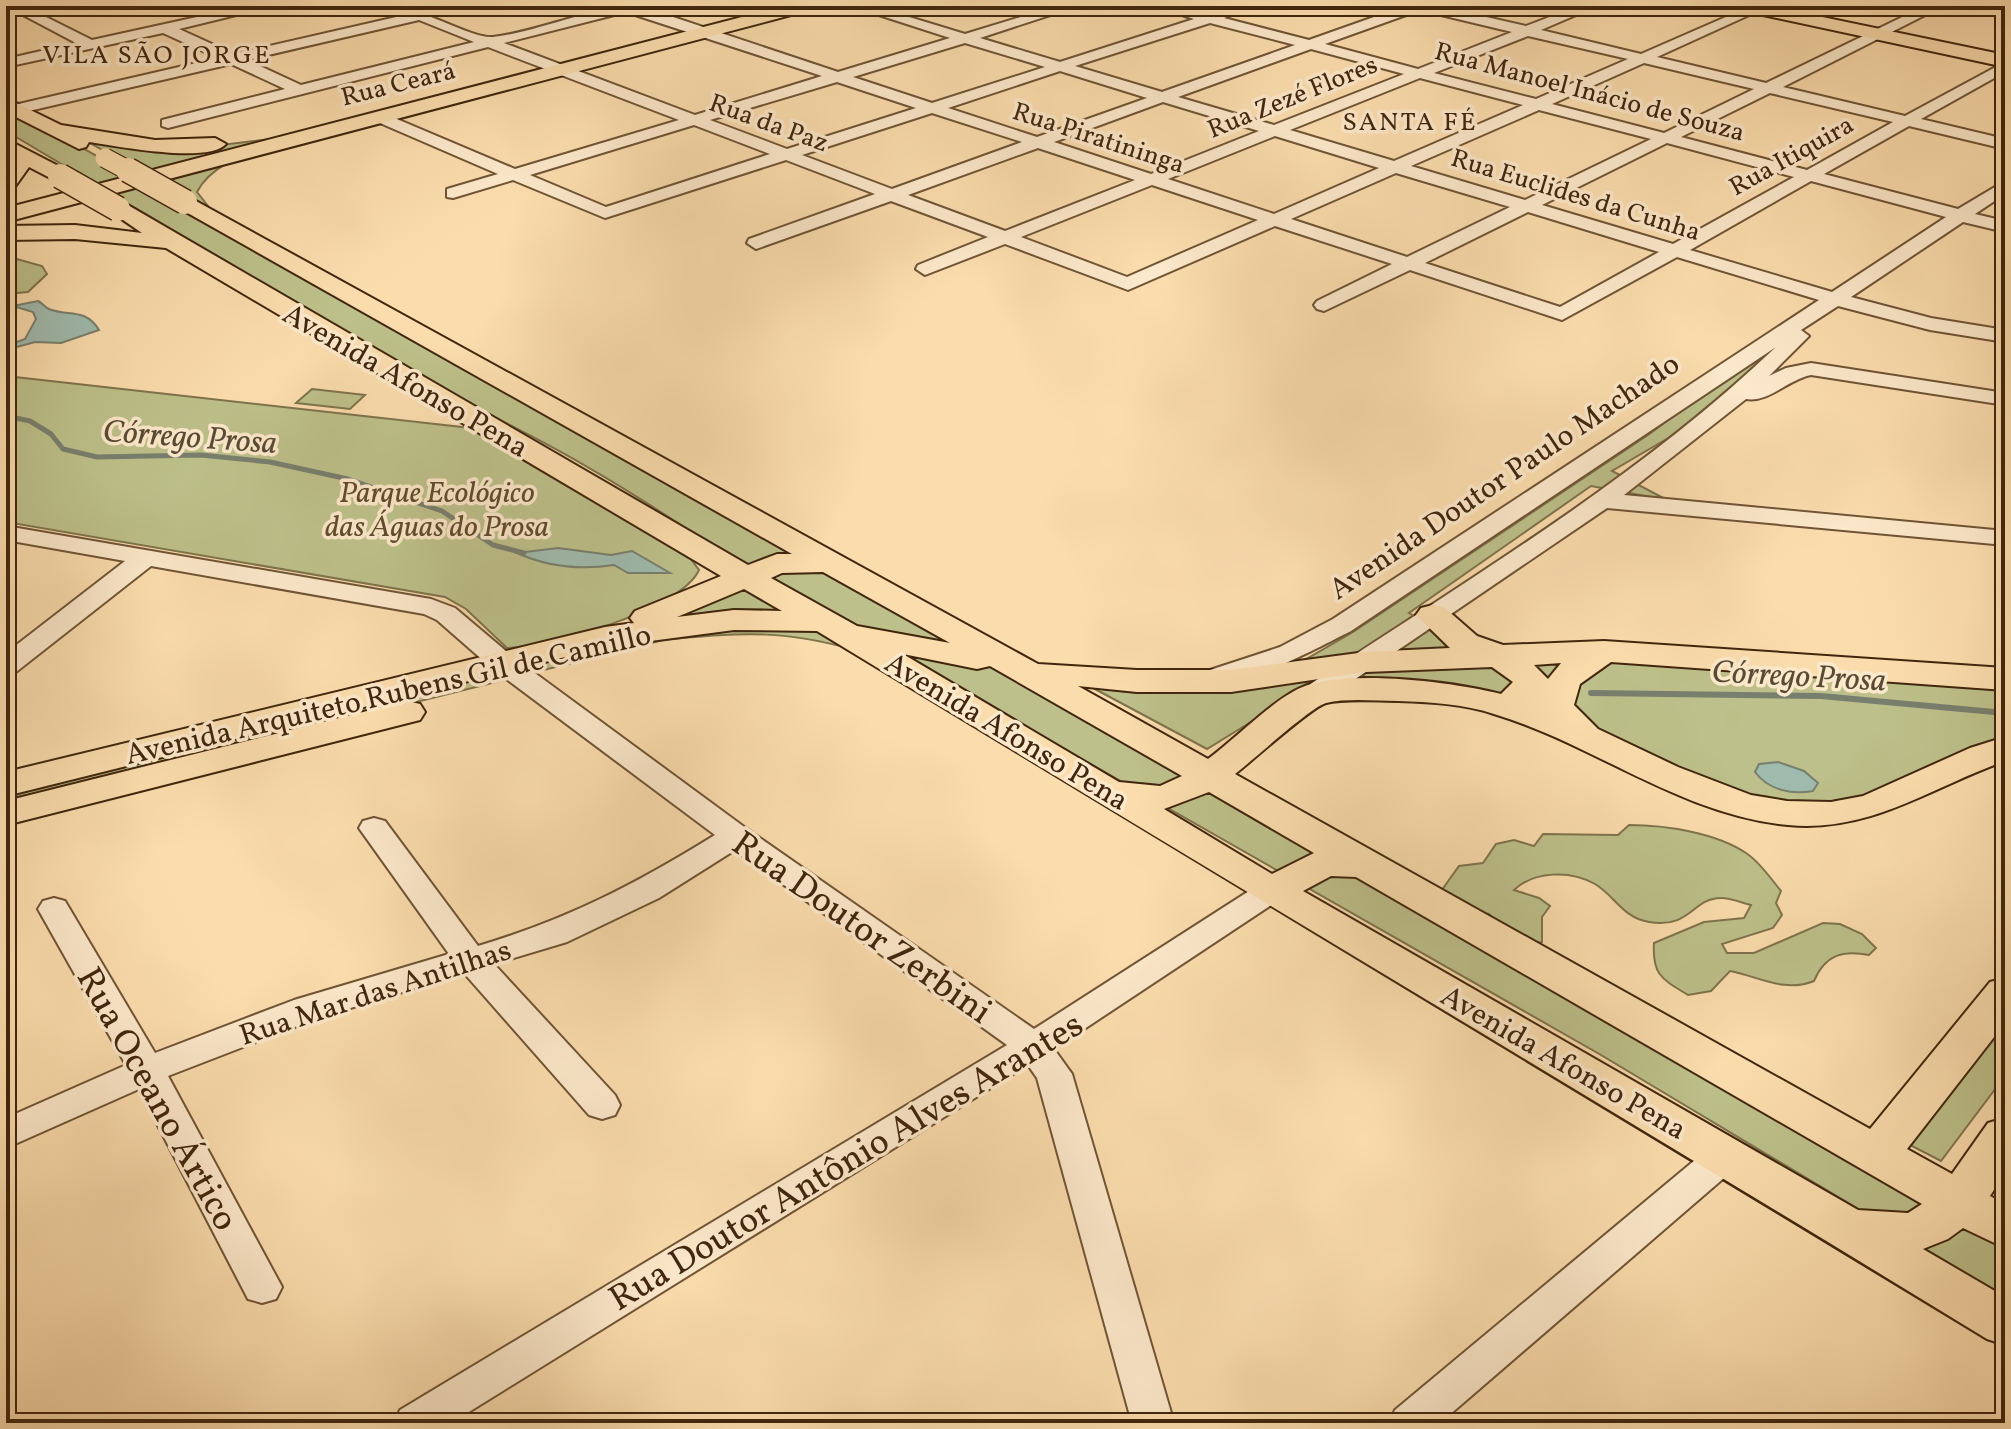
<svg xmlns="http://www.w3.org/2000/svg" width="2011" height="1429" font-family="Vollkorn,serif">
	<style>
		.green { fill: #bdc08a; stroke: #7f734c; stroke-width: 2 }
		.water { fill: #9fbbae; stroke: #797f6e; stroke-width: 2 }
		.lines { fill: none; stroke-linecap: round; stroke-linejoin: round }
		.stream-far1 { stroke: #797f6e; stroke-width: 5 }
		.stream { stroke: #797f6e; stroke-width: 6 }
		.minor-casing { stroke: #705435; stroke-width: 4 }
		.major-casing { stroke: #41260d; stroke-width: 4 }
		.minor { fill: #fce8ca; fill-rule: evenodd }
		.major { fill: #fbdcad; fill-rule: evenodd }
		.major-bridge-far1-casing { stroke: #41260d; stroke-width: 21; stroke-linecap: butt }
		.major-bridge-casing { stroke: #41260d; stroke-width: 27; stroke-linecap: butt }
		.major-bridge-far1 { stroke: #fbdcad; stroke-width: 19 }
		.major-bridge { stroke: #fbdcad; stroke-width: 24 }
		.labels { text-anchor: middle; stroke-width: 7; stroke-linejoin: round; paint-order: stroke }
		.far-neighbourhood-label { font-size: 26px; letter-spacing: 2px; fill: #41260d; stroke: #fce8ca }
		.far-street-label { font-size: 26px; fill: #41260d; stroke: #fce8ca }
		.street-label { font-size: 30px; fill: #41260d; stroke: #fce8ca }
		.park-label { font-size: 30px; font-style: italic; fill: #604c2c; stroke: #fce8ca }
		.water-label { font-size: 32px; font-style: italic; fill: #584b35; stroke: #fce8ca }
		.near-street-label { font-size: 36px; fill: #41260d; stroke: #fce8ca }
	</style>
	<rect width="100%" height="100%" fill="#fbdcad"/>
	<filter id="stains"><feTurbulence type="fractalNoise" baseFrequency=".0025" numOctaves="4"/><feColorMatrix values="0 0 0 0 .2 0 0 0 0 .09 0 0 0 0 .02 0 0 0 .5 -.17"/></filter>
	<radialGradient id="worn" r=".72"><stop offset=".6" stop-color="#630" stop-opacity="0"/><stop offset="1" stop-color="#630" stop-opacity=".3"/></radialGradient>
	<g class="green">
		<path d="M6,109L77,145L2005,1228V1297L1601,1055L731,559C643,498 557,445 459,401L6,131Z"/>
		<path d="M79,137L196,148L288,137C258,150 213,161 197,192L212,211Z"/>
		<path d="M6,256L42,266L47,274L28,292L6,294Z"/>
		<path d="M1831,300L1682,430L1612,471L1667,500L1591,486L1409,613L1435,628L1462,651L1338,661L1267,712L1207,749L1093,688L1139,693L1232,692L1301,662L1353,632L1648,435Z"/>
		<path d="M6,376L471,428L690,558L699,570C681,610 550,647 507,648L466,609L445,597L6,522Z"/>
		<path d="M312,389L365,395L350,409L296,403Z"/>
		<path d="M738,584L868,654C789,629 745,632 663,640L6,805V790L606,645Z"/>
		<path d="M1622,658L2005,684V737L1856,801L1819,805L1756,798L1722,787L1599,733L1358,682L1368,670Z"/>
		<path d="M1629,825C1666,825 1716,833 1746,853C1760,862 1771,879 1781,891L1776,903L1782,915L1773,928L1722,944L1727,953H1754L1823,923L1840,924L1862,934L1876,948L1869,955C1842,950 1825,955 1814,981C1785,993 1760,977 1730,971L1711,991L1688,995C1662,979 1652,975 1654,943L1704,922L1744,918L1751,905C1742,903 1731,898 1721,898C1692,898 1691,929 1649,922C1623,918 1615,896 1595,884C1570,870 1534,871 1514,890L1539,898L1550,906L1542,917V942C1514,944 1503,939 1489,914L1469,912L1439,894L1459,866L1483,863L1496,844L1514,840L1534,846L1543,834L1618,835Z"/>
		<path d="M2005,1015V1076L1941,1161L1906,1143Z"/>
	</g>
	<g class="water">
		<path d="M38,301C42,303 45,307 49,309C67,317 85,307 99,330L61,343L35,342L6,350V346L25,339L36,319L33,312L13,306Z"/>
		<path d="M558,548L611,555L632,551L670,573H628L614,565C581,570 548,567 517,553Z"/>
		<path d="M1778,762L1804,771L1818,783L1813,791C1792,795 1768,790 1755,772L1759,764Z"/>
	</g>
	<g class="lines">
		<path class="stream-far1" d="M6,416L30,421L51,434L63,449L97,457L201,455L270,462L348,479L442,511L493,545L524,553"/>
		<path class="stream" d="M1591,693L1821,696L2005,713"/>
		<g class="minor-casing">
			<g id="minor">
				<path d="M6,6H24L92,40L247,6H273L179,29L234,54L405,15L386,6C421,6 471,39 493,37C543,31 590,6 640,6L838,72L950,38L851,6H873L965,34L1057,6H1078L980,38L1060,62L1194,19L1155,6C1174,6 1192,14 1209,14C1221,14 1237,6 1255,6L1224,18L1309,40L1405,6H1438L1526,26L1578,6H1597L1541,30L1641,54L1751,6H1769L1657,57L1766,83L1925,6H1943L1783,87L1905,116L2005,62V72L1921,119L2005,139V149L1909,126L1824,174L1958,209L2005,181V194L1975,214L2005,221V232L1963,222L1851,297L1931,318L2005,330V342L1930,330L1838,306L1801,330L1809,336L1769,376L1786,368L1811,363L2005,393V405L1811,375C1789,379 1768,403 1746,399L1624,495L2005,531V545L1607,508L1326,699H1306L1302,693L1306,687C1467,580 1636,480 1776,347L1351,631C1321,646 1239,691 1207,683L1203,677L1207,671L1280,647L1333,619L1819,300L1677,257L1562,320L1410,270L1324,311L1317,309L1314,305L1317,301L1392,264L1275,226L1128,290L1005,244L925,275L916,269L918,265L988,237L891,201L756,249L747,243L749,239L875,194L786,160L605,218L513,180L453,198L447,197V189L498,174L373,120V114H385L515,169L679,120L488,47L168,128L162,126V120L285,89L231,64L16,114L10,112V106L218,58L163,33L6,67V59L76,43ZM1420,10L1512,32L1418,69L1325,44ZM626,12L822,76L695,115L504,43ZM419,20L474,42L301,85L247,60ZM1210,23L1295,45L1162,92L1075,66ZM1528,36L1628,59L1536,99L1434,73ZM965,43L1045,67L932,103L853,77ZM1311,49L1404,74L1274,125L1178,97ZM1644,63L1754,89L1664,133L1552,104ZM1060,71L1147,98L1037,137L948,108ZM1420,78L1523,105L1394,161L1290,130ZM837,82L916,108L787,149L710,120ZM1770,93L1893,122L1807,170L1681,137ZM1163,102L1259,131L1151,174L1054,142ZM1539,110L1651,139L1525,200L1411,166ZM932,113L1022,142L892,189L802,155ZM694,125L770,154L606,207L530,175ZM1275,136L1379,168L1274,214L1168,179ZM1667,143L1794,177L1673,244L1542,205ZM1038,148L1135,180L1005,231L908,195ZM1396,173L1510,207L1407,257L1291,219ZM1811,181L1946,217L1832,292L1690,250ZM1152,185L1258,220L1127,277L1021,237ZM1528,212L1659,252L1560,307L1425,263Z"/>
				<path d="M6,526L431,599L455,608L513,657L747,829L1034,1029L1260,884L1271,881L1282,884L1287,891L1282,898L1054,1049L1072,1074L1174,1423H1132L1037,1078L1028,1065L451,1423H394L400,1410L1007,1045L735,850L659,898L567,942L494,964L615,1095L620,1105L615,1115L602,1119L589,1115L464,973L318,1018L168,1076L282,1287L276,1299L262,1303L248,1299L139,1089L6,1148V1118L126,1065L38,909L43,901L54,898L65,901L155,1053L294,1000L449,954L359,828L363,821L374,818L385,821L478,946C568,919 636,884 715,835L493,669L437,620L424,614L151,566L16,672L6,674V653L125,561L6,540Z"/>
				<path d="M1726,1141L1739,1145L1744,1155L1739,1165L1440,1423H1389L1395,1410L1713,1145Z"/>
			</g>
		</g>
		<g class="major-casing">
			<g id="major">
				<path d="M784,6H813L810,10L6,222V208Z"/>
				<path d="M1735,6H1769L2005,55V67L1744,11Z"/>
				<path d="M6,98L61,125L155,140L215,138L226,144C209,164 115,146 89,142L86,147L79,149L6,112Z"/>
				<path d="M6,139L68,171L71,176L60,183L29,167L14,188L6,190L10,156L6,154Z"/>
				<path d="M185,195L1038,664L1137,670H1231L1366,652L1450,648L1416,615L1421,608L1433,605L1445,608L1477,636L1503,645L1604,641L2005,668V690L1611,662L1580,684L1574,705L1598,729L1678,767L1751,795L1787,801L1831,802L1863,796L1970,748L2005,737V761C1931,787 1871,833 1788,825C1681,815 1594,744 1494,714C1464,704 1430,702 1398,701C1376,701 1347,698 1326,703C1311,707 1252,761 1235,774L1870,1129L1990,982L2005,978V1023L1907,1149L1952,1174L1988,1123L2005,1118V1173L1990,1196L2005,1204V1248L1963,1228L1948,1239L1923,1249L2005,1297V1345L1987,1339C1598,1101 1206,869 817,631L734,630L605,647L6,796V772L605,627L634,623L630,618L635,611L721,576L166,248L75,239L6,240V226L75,225L142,233L107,209L118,202L126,204L748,565L777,554H792L177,207L174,202L177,197ZM823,572L950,643L857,626L771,578L782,573ZM744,589L782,611L734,610L677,617ZM903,654L977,669L990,666L1182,776L1160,786L1119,782ZM1561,663L1548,679L1534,665ZM1492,667L1513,682L1501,694C1454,682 1344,668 1300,688C1272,701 1235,739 1208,759L1078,686L1137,692H1231L1366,672ZM1209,792L1314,853L1272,874L1164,809ZM1331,876L1356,877L1922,1204L1908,1213L1858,1210L1303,891Z"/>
				<path d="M407,701L420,704L425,712L420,720L6,825V801Z"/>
			</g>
		</g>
		<use href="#minor" class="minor"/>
		<use href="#major" class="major"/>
		<g class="major-bridge-far1-casing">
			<path id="major-bridge-far1" d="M105,158L131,172"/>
		</g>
		<g class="major-bridge-casing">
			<g id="major-bridge">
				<path d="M128,170L185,202"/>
				<path d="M60,176L118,209"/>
			</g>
		</g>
		<use href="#major-bridge-far1" class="major-bridge-far1"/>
		<use href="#major-bridge" class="major-bridge"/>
	</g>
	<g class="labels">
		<g class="far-neighbourhood-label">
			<text x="157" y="63">VILA SÃO JORGE</text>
			<text x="1410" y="130">SANTA FÉ</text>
		</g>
		<g class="far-street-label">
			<text transform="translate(398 83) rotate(-14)" y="9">Rua Ceará</text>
			<text transform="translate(1590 91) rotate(15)" y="9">Rua Manoel Inácio de Souza</text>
			<text transform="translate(1292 96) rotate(-22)" y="9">Rua Zezé Flores</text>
			<text transform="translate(769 122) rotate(20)" y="9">Rua da Paz</text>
			<text transform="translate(1099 137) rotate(18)" y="9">Rua Piratininga</text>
			<text transform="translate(1791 155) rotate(-29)" y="9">Rua Itiquira</text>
			<text transform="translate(1576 194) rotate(17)" y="9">Rua Euclides da Cunha</text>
		</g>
		<g class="street-label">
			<text transform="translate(406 380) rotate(30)" y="10">Avenida Afonso Pena</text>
			<text transform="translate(1504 476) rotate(-34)" y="10">Avenida Doutor Paulo Machado</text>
			<text transform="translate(388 694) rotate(-13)" y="10">Avenida Arquiteto Rubens Gil de Camillo</text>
			<text transform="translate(1007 731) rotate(31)" y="10">Avenida Afonso Pena</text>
			<text transform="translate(375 992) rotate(-18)" y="10">Rua Mar das Antilhas</text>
			<text transform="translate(1564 1062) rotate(30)" y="10">Avenida Afonso Pena</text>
		</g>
		<g class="park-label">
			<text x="437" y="502">Parque Ecológico<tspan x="437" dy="34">das Águas do Prosa</tspan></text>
		</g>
		<g class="water-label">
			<text transform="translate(190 436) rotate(4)" y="11">Córrego Prosa</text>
			<text transform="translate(1799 675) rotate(3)" y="11">Córrego Prosa</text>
		</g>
		<g class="near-street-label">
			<text transform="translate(863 926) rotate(35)" y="13">Rua Doutor Zerbini</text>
			<text transform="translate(159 1098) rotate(61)" y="13">Rua Oceano Ártico</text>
			<text transform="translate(845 1160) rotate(-31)" y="13">Rua Doutor Antônio Alves Arantes</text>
		</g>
	</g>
	<rect width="2011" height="1429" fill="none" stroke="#fbdcad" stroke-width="32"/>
	<rect x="8" y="8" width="1995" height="1413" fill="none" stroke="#41260d" stroke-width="4"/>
	<rect x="16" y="16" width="1979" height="1397" fill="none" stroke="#41260d" stroke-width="2"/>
	<rect width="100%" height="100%" filter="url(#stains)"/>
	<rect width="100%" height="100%" fill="url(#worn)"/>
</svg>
